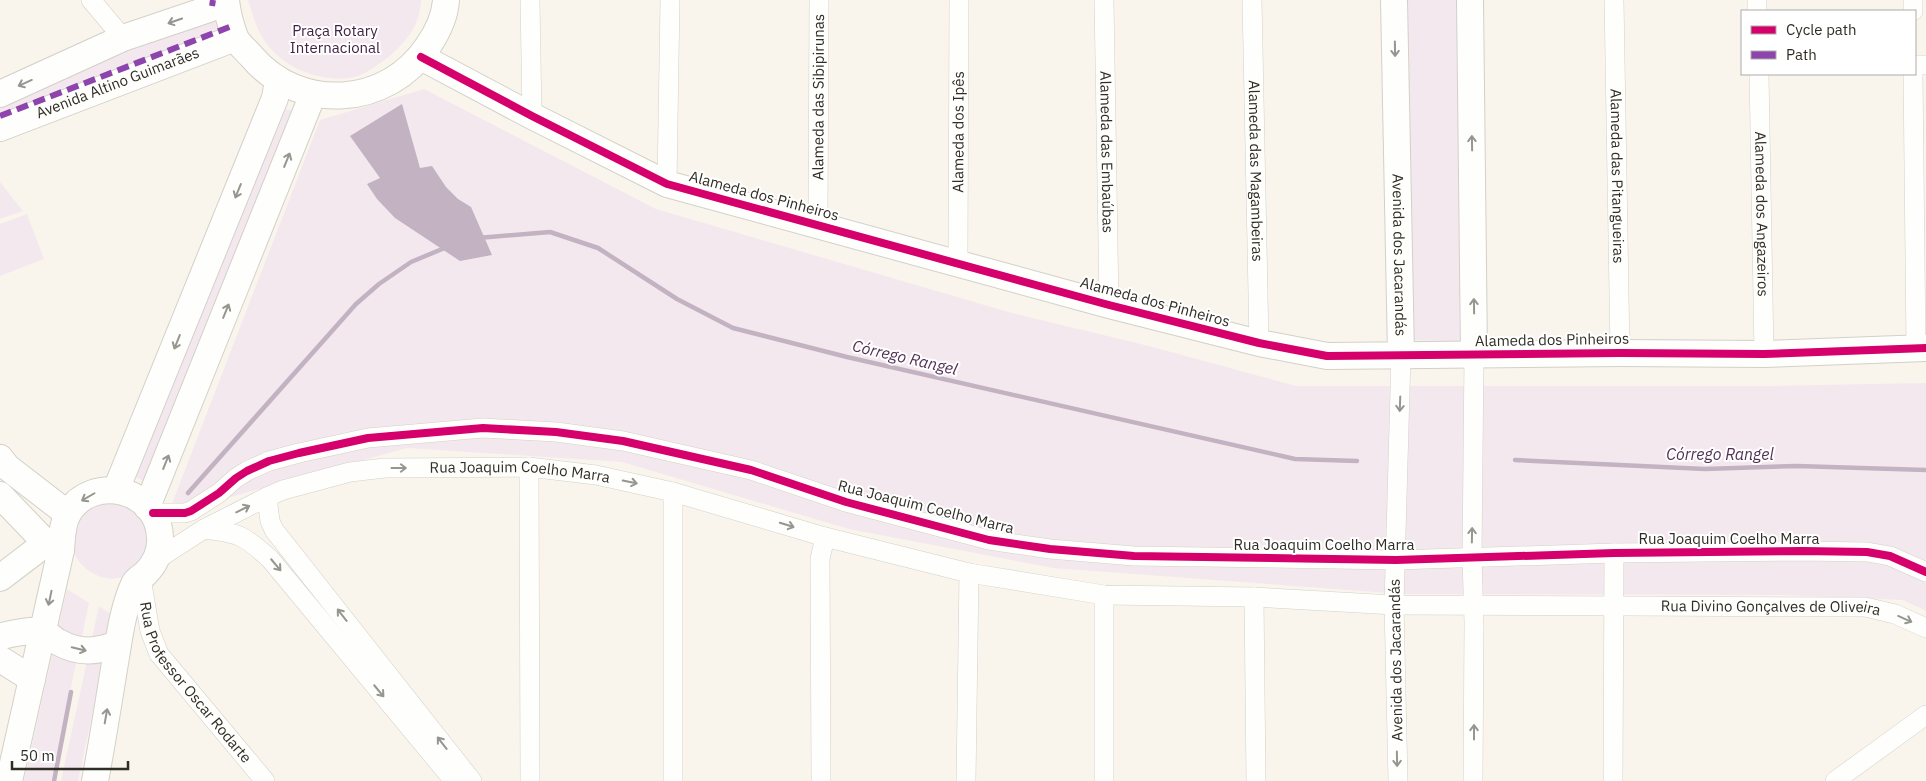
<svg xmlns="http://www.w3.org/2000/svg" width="1926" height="781" font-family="'IBM Plex Sans',sans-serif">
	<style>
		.green { fill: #f4e8ef }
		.water { fill: #c3b2c1 }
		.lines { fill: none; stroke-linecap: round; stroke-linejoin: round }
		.stream { stroke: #c3b2c1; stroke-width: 4.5 }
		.street-casing { stroke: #d3d0c8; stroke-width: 20 }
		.secondary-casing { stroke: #d3d0c8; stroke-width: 28 }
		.street { stroke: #fefefc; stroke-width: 19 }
		.secondary { stroke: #fefefc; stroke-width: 26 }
		.quiet { stroke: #8e44ad; stroke-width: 6; stroke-dasharray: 12 6; stroke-linecap: butt }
		.cycleway-casing { stroke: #fff; stroke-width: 11 }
		.cycleway { stroke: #d6006c; stroke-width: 8 }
		.oneway { stroke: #969690 }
		.labels { text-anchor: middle; stroke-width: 4; stroke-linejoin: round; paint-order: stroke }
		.park-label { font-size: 15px; fill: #422245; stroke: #fff }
		.street-label { font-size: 15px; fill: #2f2d24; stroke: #fff }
		.water-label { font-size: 16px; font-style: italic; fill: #523155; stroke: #fff }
	</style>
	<rect width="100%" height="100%" fill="#f9f5ec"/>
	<g class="green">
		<path d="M248,0H421C420,23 410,37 394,52C383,62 363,77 349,78C315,82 276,65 260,33C254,22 252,11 248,0Z"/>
		<path d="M1405,0H1463L1467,342L1408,340Z"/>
		<path d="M223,8L233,29L0,125V101Z"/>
		<path d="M424,89L656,209L1012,313L1149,346L1296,386H1766L1926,383V611L1903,600L1783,595L1402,594L1053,568L849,529L622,462L407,448L213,502L171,506L320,120Z"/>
		<path d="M286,109L303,114L148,483L129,474Z"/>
		<path d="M0,182L23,211L0,219Z"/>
		<path d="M27,214L44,259L0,276V224Z"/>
		<path d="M113,498L143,514L150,546C145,554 138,569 130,574C102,590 65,562 72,531C73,524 79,517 82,511Z"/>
		<path d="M67,589L89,603L51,781H24Z"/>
		<path d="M99,606L112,615L108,640L78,781H61Z"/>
	</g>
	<path class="water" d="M402,104L420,168L432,166L446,187L458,199L471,207L492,255L460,261L395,218L377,199L367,184L380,178L350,136Z"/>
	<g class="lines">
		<g class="stream">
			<path d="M478,238L550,232L598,248L677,299L733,328L847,357L1295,459L1357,461"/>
			<path d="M1515,460L1705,469L1797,466L1926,470"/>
			<path d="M188,493L356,304L379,284L411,262L447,247"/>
			<path d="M54,781L71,692"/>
		</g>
		<g class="street-casing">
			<g id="street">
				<path d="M91,0L123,38"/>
				<path d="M530,0L532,116"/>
				<path id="s1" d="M1104,0L1109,305"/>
				<path id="s2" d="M1252,0L1259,343"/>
				<path id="s3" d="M1614,0L1620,353"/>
				<path d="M1757,0V11"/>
				<path d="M1913,11V0"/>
				<path d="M1915,65H1926"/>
				<path id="s4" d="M1759,74L1764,354"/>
				<path d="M1913,74L1916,348"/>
				<path d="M667,184L670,0"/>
				<path id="s5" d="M818,226L819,0"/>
				<path id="s6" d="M958,263L959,0"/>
				<path d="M529,467L530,781"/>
				<path d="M267,497L270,521L274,530L472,781"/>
				<path d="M153,513H185L191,511L219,493L236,478L247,471L269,461L299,453L368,438L483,428L556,432L623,441L751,470L846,502L989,540L1050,549L1134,556L1396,560L1614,553L1803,551L1867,552L1890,556L1926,572"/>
				<path d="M204,529C239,533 244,535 270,559L454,781"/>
				<path id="s7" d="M156,560L204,529L267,497L283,490L350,472L385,468L529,467L596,475L673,492L825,537L969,573L1104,595L1254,597L1394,605L1865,607L1895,614L1926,628"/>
				<path id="s8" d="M141,578L150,631L159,654L265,781"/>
				<path d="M1254,597L1256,781"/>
				<path d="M673,781V492"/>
				<path d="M821,781L820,559L825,537"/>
				<path d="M966,781L969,573"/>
				<path d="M1104,781V595"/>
				<path d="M1398,781L1394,605L1401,355"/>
				<path d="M1473,781L1474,623L1472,558L1474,354"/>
				<path d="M1613,781L1614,553"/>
				<path d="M1835,781L1926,715"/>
			</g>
		</g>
		<g class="secondary-casing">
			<g id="secondary">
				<path d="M226,0C227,11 231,26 235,37C238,44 247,51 252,57C300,113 388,107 428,46C437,33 445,16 446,0"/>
				<path id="s9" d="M1394,0L1401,355"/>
				<path d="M1470,0L1474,354"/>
				<path d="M421,57L532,116L667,184L1109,305L1259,343L1327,356L1620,353L1764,354L1926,348"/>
				<path d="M0,94L123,38L209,9L218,0"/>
				<path id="s10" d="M0,128L235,38"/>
				<path d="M0,458L7,467L68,514"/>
				<path d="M116,490L275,98L278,80"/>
				<path d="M0,495L46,543L61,550"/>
				<path d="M147,507L313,94"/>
				<path d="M0,578L46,543"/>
				<path d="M0,637C7,634 36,629 42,631C47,633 54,640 58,642C80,654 96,652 118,644"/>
				<path d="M0,659L32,679"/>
				<path d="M9,781L61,550C62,538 62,524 68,513C93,473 158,489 160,537C161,551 155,564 145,574C141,577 136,580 134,584C122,611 119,640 114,669C108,706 102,744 95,781"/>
			</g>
		</g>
		<use href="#street" class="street"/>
		<use href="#secondary" class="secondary"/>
		<g class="quiet">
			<path d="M212,6L213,0"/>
			<path d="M0,116L232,26"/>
		</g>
		<g class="cycleway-casing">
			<g id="cycleway">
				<path d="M421,57L532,116L667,184L1109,305L1259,343L1327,356L1620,353L1764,354L1926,348"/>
				<path d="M153,513H185L191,511L219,493L236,478L247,471L269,461L299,453L368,438L483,428L556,432L623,441L751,470L846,502L989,540L1050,549L1134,556L1396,560L1614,553L1803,551L1867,552L1890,556L1926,572"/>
			</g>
		</g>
		<use href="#cycleway" class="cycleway"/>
	</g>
	<defs><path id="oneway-shaft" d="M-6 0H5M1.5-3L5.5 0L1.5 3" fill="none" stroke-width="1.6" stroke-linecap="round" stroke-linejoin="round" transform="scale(1.25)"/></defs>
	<g class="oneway">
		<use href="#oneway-shaft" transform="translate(175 21) rotate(161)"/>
		<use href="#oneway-shaft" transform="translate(1395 49) rotate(89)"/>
		<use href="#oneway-shaft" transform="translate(25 83) rotate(156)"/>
		<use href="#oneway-shaft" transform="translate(1472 143) rotate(-91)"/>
		<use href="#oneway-shaft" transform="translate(287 160) rotate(-68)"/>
		<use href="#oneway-shaft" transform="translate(238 191) rotate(112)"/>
		<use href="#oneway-shaft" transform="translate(1474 306) rotate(-91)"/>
		<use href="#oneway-shaft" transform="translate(226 311) rotate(-68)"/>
		<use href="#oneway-shaft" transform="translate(177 342) rotate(112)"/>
		<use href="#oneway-shaft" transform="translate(1400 404) rotate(92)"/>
		<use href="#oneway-shaft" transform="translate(166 462) rotate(-68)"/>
		<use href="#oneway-shaft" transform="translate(399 468)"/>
		<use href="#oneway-shaft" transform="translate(630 482) rotate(12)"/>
		<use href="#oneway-shaft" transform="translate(88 497) rotate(150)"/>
		<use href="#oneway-shaft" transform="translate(243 509) rotate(-26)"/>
		<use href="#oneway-shaft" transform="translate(787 525) rotate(17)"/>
		<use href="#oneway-shaft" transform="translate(1472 535) rotate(-89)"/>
		<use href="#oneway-shaft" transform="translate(276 565) rotate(50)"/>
		<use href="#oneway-shaft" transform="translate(50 598) rotate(102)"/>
		<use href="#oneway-shaft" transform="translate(342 615) rotate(-128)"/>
		<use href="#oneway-shaft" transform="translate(1905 619) rotate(24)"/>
		<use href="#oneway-shaft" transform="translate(79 649) rotate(13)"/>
		<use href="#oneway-shaft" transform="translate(379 691) rotate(50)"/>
		<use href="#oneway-shaft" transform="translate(106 716) rotate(-80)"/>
		<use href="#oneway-shaft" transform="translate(1474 732) rotate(-90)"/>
		<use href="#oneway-shaft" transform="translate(442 743) rotate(-128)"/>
		<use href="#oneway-shaft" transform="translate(1397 759) rotate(89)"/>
	</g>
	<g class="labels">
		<g class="park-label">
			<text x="335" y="36">Praça Rotary<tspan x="335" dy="17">Internacional</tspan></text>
		</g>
		<g class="street-label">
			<text dy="5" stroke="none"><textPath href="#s10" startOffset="126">Avenida Altino Guimarães</textPath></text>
			<text dy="5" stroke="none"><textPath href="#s5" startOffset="129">Alameda das Sibipirunas</textPath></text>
			<text dy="5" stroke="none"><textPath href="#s6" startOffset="131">Alameda dos Ipês</textPath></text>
			<text dy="5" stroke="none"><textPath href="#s1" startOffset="152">Alameda das Embaúbas</textPath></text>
			<text dy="5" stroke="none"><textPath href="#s2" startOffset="171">Alameda das Magambeiras</textPath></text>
			<text dy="5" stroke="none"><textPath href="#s3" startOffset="176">Alameda das Pitangueiras</textPath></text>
			<text transform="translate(764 196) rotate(15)" y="5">Alameda dos Pinheiros</text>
			<text dy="5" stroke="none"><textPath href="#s4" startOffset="140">Alameda dos Angazeiros</textPath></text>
			<text dy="5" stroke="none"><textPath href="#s9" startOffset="255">Avenida dos Jacarandás</textPath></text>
			<text transform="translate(1155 302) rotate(15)" y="5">Alameda dos Pinheiros</text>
			<text transform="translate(1552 340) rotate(-1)" y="5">Alameda dos Pinheiros</text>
			<text dy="5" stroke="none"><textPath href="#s7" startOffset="385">Rua Joaquim Coelho Marra</textPath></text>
			<text transform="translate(926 507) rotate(14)" y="5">Rua Joaquim Coelho Marra</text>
			<text x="1729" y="544">Rua Joaquim Coelho Marra</text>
			<text x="1324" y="550">Rua Joaquim Coelho Marra</text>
			<text dy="5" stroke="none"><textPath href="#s7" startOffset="1651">Rua Divino Gonçalves de Oliveira</textPath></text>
			<text transform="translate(1396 660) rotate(-91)" y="5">Avenida dos Jacarandás</text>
			<text dy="5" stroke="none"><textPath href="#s8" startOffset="121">Rua Professor Oscar Rodarte</textPath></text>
		</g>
		<g class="water-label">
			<text transform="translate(905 357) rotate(13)" y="6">Córrego Rangel</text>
			<text x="1720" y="460">Córrego Rangel</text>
		</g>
	</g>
	<rect x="1741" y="10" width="175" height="65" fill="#ffffff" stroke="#acaba7"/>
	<rect x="1751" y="26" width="25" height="8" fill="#d6006c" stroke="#acaba7"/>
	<text x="1786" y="35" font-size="15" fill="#2f2d24">Cycle path</text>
	<rect x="1751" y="51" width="25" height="8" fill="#8e44ad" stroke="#acaba7"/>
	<text x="1786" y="60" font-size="15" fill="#2f2d24">Path</text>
	<path d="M12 761v8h116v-8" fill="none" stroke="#2f2d24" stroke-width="2.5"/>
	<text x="20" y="761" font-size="15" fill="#2f2d24" stroke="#ffffff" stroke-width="4" paint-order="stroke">50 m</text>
</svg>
